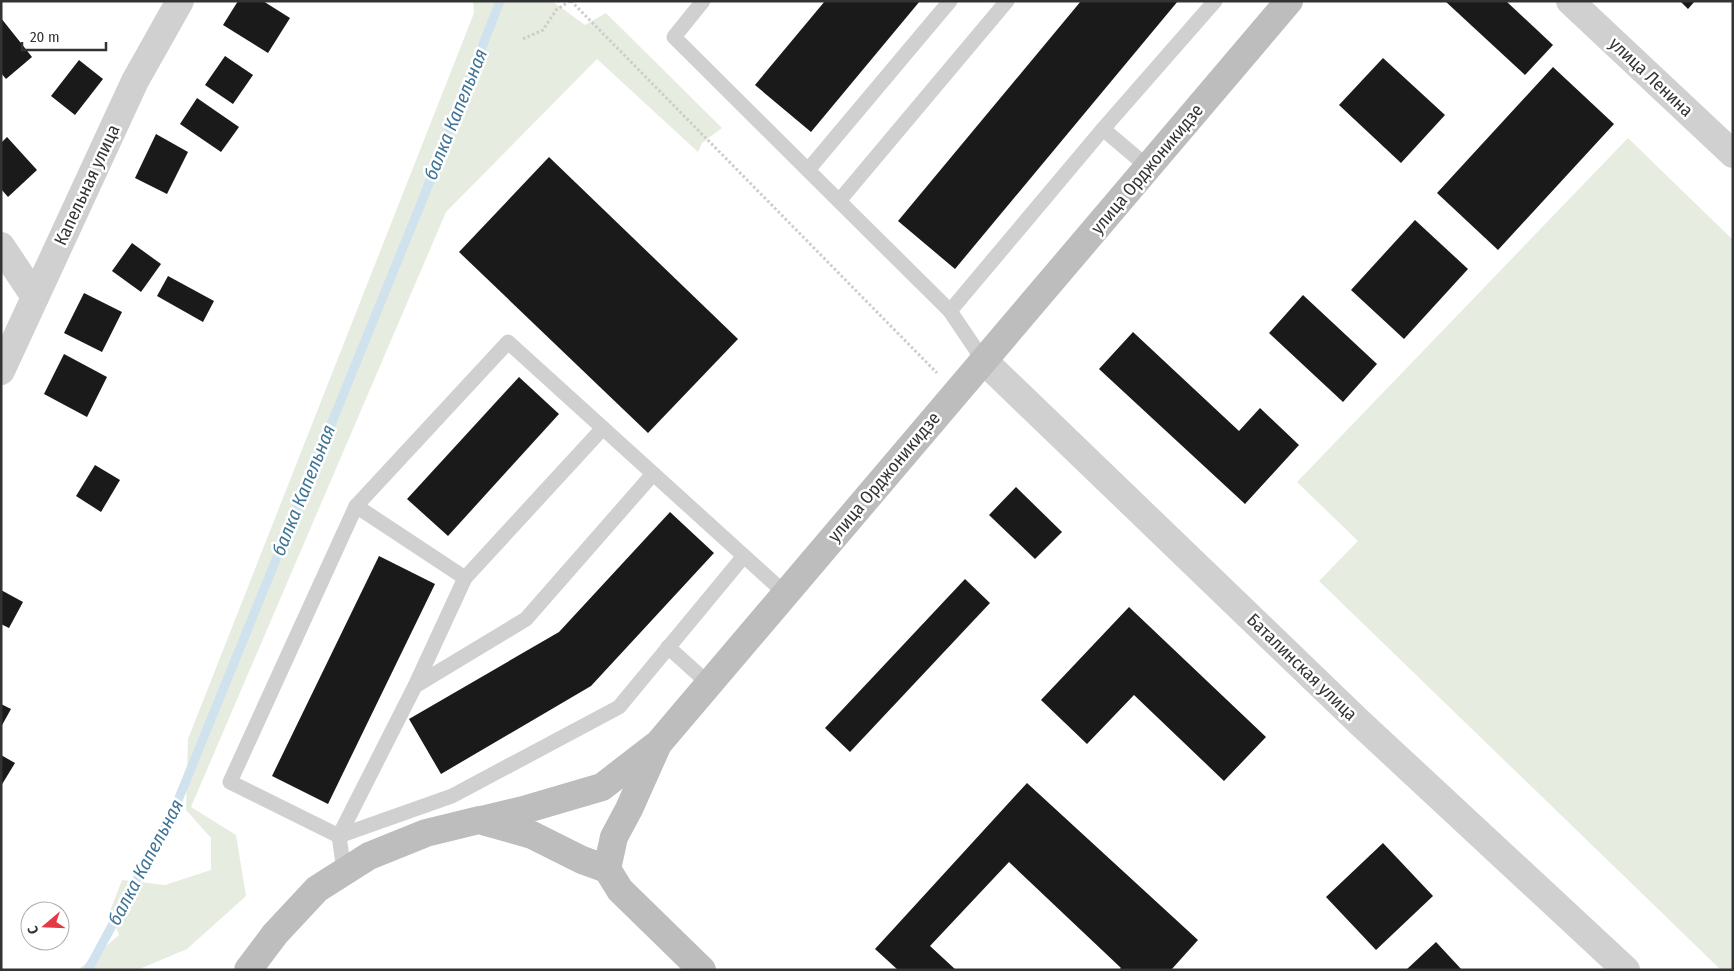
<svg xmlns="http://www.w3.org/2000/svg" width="1734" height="971" font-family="'Fira Sans Condensed',sans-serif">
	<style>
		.green { fill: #e6ecdf }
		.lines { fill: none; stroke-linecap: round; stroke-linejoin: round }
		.stream { stroke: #cfe2ee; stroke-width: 9 }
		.building { fill: #1a1a1a }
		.path { stroke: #cdcdcd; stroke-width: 3; stroke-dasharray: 2.5 2.5; stroke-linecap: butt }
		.lane { stroke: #d0d0d0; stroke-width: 15 }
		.street { stroke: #d0d0d0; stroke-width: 28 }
		.secondary { stroke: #bdbdbd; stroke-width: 28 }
		.labels { text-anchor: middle; stroke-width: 5; stroke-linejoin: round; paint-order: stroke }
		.street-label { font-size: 18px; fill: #333; stroke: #fff }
		.water-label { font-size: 19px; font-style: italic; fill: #3f7597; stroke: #fff }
	</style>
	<rect width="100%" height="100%" fill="#fff"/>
	<g class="green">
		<path d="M473,1H552L585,25L606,13L722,128L702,143L698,152L597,59L446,212L191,807L236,835L246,896L187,949L137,970H78L119,935L110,911L122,880L165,885L211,870V838L186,810L188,739L474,13Z"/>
		<path d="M1628,138L1733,240V970H1721L1319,581L1358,541L1297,482Z"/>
	</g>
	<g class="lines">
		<path class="stream" d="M88,970L172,815L422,201L500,1"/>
	</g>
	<g class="building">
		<path d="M238,1H263L290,18L268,53L223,25Z"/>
		<path d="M825,1H920L811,132L755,85Z"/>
		<path d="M1081,1H1178L955,269L898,221Z"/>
		<path d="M1445,1H1506L1553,45L1525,75Z"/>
		<path d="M1680,1H1695L1688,9Z"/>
		<path d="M1,18L32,57L6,79L1,73Z"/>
		<path d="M225,56L253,75L233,104L205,85Z"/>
		<path d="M1383,58L1445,115L1401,163L1339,105Z"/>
		<path d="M79,60L103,79L75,115L51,96Z"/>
		<path d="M1553,67L1614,124L1498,250L1437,193Z"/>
		<path d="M197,98L239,127L221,152L180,124Z"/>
		<path d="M156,134L188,152L167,194L135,178Z"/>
		<path d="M7,137L37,170L8,197L1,189V143Z"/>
		<path d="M549,157L738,339L648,433L459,252Z"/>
		<path d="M1415,220L1468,269L1404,339L1351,290Z"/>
		<path d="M132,243L161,264L141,292L112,271Z"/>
		<path d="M168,276L214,301L203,322L157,296Z"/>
		<path d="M84,293L122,312L102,352L64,333Z"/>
		<path d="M1303,295L1377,364L1343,402L1269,333Z"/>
		<path d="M1133,332L1239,431L1260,408L1299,445L1245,504L1099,369Z"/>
		<path d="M64,354L107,377L87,417L44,394Z"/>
		<path d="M519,377L559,414L448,536L407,499Z"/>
		<path d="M95,465L120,480L101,512L76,496Z"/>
		<path d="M1016,487L1062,532L1035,559L989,515Z"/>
		<path d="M670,512L714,553L591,686L441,774L409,719L559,632Z"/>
		<path d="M379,556L435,584L328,804L272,776Z"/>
		<path d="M965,579L990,603L850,752L825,728Z"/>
		<path d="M1,590L23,602L9,628L1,624Z"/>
		<path d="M1129,607L1266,737L1224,781L1134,695L1087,744L1041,700Z"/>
		<path d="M1,704L11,709L1,727Z"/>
		<path d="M1,755L15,763L1,786Z"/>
		<path d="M1027,783L1198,940L1171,970H1119L1121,968L1009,862L930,946L956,970H898L875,949Z"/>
		<path d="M1383,843L1433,896L1376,950L1326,897Z"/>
		<path d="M1436,942L1462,970H1406Z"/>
	</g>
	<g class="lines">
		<g class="path">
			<path d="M571,1L937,373"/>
			<path d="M523,39L543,30L556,10L570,1"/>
		</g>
		<g class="lane">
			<path d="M703,1L674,37L839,201"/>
			<path d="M1103,129L1149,168"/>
			<path d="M808,170L950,1"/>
			<path d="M950,311L1103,129L1215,1"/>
			<path d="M983,360L950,311L839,201L1007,1"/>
			<path d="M356,506L465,578"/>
			<path d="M744,556L619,707L452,796L339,836L230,782L356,506L508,342L744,556L786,594"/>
			<path d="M668,647L709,684"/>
			<path d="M415,686L526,619L653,474"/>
			<path d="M344,871L339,836L415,686L465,578L603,428"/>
		</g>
		<g class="street">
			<path d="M1570,1L1733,154"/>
			<path d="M1,246L35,297"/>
			<path d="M983,360L1358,721L1626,970"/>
			<path d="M1,371L135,81L180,1"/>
		</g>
		<g class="secondary">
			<path d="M481,820L527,809L602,787L655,746"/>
			<path d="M248,970L275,934L317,889L369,856L426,833L479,820L532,835L582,860L607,869"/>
			<path d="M702,970L620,890L607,869L614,837L629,809L658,744L1289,1"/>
		</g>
	</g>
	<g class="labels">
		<g class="street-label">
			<text transform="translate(1651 77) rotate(43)" y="6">улица Ленина</text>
			<text transform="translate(1147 169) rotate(-50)" y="6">улица Орджоникидзе</text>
			<text transform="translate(87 185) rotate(-65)" y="6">Капельная улица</text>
			<text transform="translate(884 477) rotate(-50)" y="6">улица Орджоникидзе</text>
			<text transform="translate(1302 667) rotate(44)" y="6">Баталинская улица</text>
		</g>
		<g class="water-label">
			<text transform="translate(455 114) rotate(-68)" y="7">балка Капельная</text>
			<text transform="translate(303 490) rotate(-68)" y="7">балка Капельная</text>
			<text transform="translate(145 862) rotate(-62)" y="7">балка Капельная</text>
		</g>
	</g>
	<rect width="1734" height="971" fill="none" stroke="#333333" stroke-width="5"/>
	<g transform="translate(45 926) rotate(251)"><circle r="24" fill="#ffffff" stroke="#adadad"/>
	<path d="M0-4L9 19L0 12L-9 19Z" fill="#e63946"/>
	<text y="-8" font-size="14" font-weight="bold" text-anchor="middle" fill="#333333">С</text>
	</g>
	<path d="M22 42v8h84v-8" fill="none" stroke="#333333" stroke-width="2.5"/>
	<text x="30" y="42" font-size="15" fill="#333333" stroke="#ffffff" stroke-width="4" paint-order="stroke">20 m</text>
</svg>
